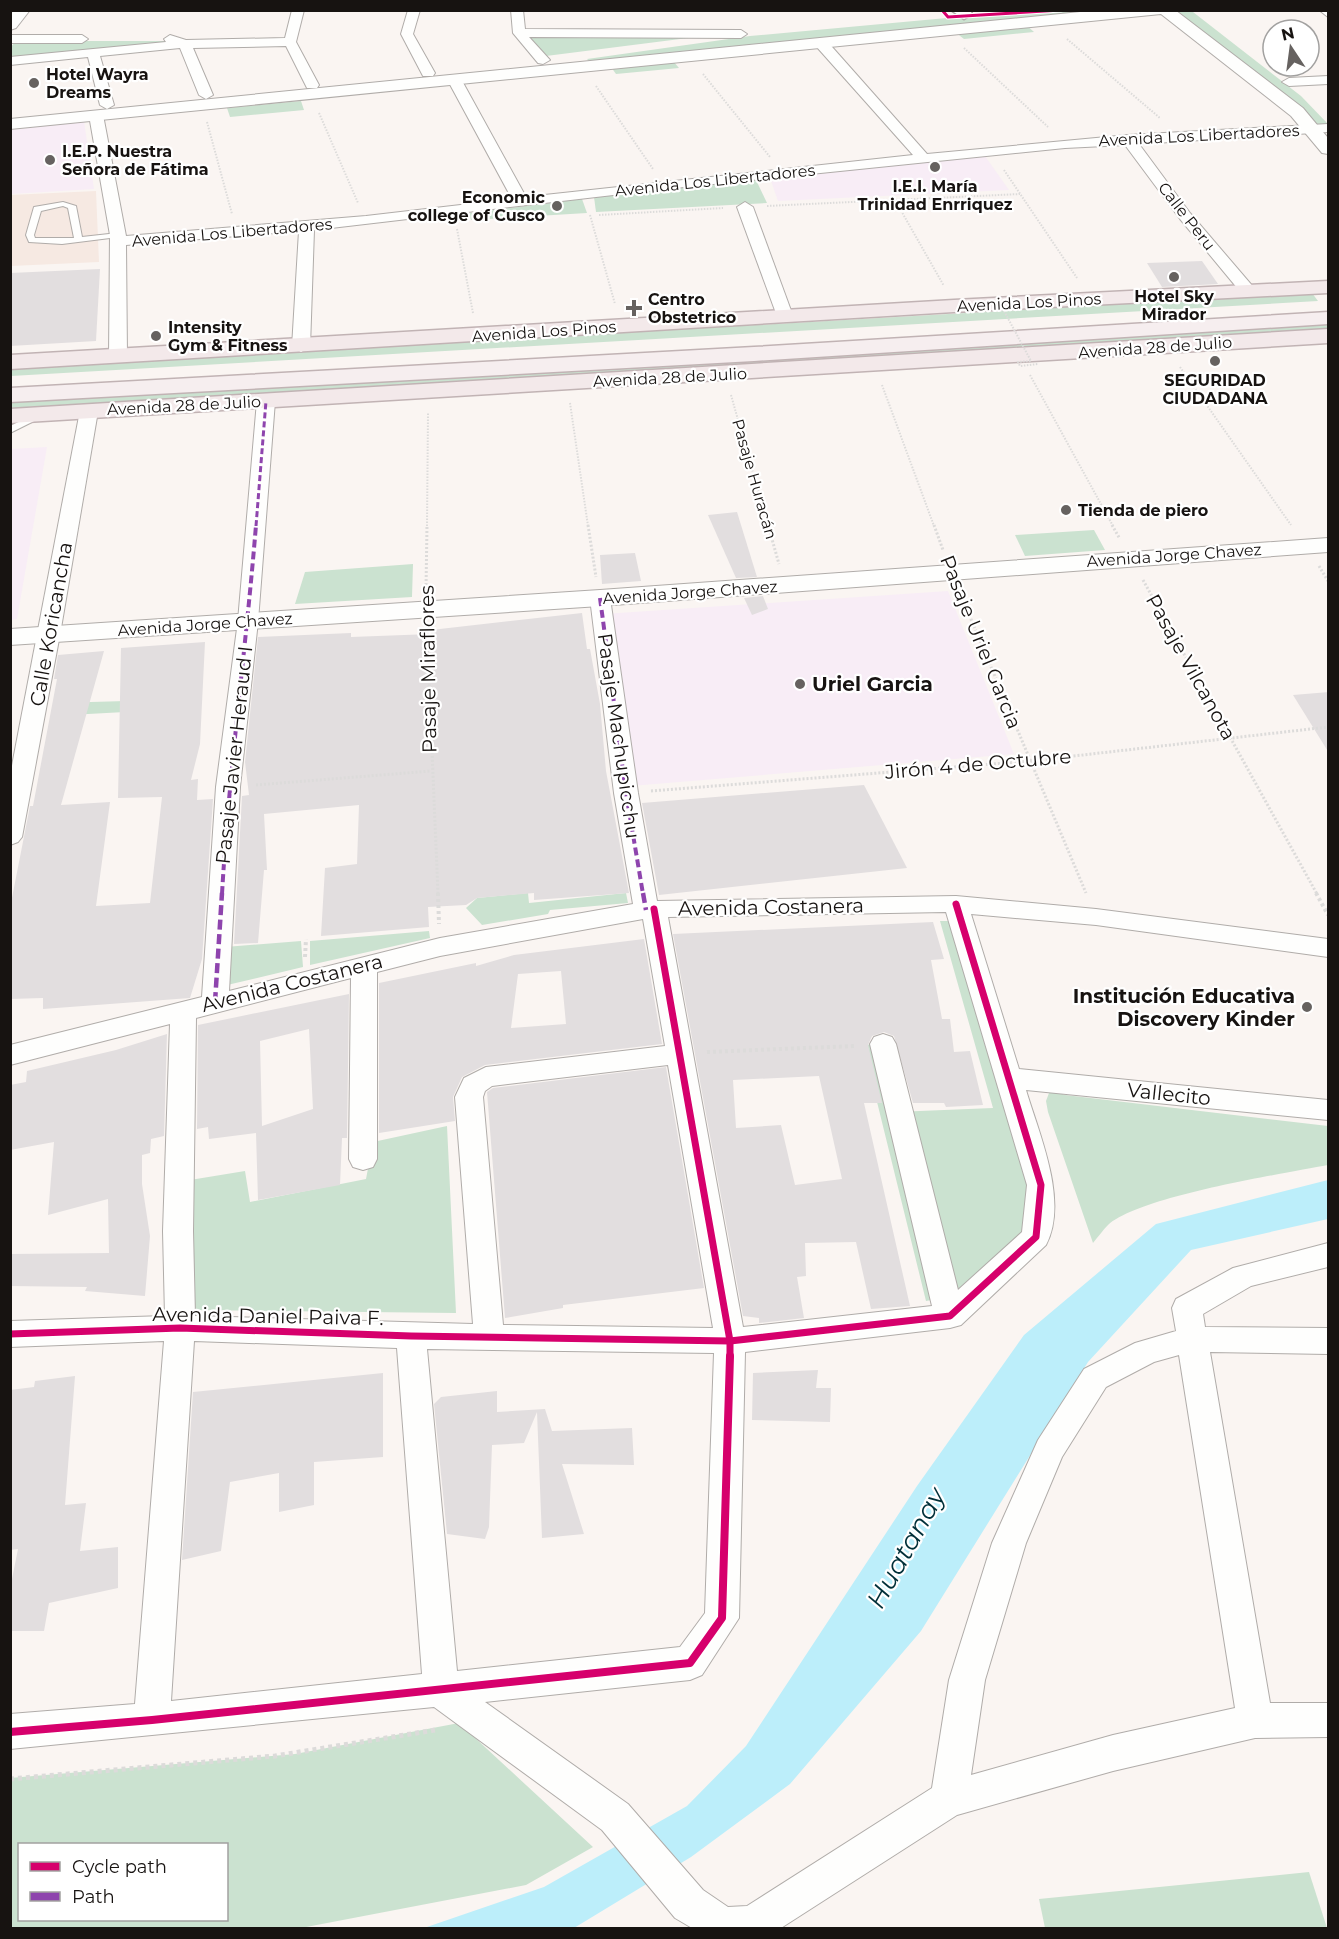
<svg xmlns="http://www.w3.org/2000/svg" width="1339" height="1939" font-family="Montserrat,sans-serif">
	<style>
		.built { fill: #f6e9e2 }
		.education { fill: #f8edf6 }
		.green { fill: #cbe2d0; fill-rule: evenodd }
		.water { fill: #bceefa }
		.building { fill: #e2dedf; fill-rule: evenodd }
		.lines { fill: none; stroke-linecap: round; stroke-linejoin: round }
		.service-casing { stroke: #b0aca9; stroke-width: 2 }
		.minor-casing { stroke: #b0aca9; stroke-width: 2 }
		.tertiary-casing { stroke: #b0aca9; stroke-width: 2 }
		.secondary-casing { stroke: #b0aca9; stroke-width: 3 }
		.primary-casing { stroke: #c1b3b4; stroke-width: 3 }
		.trunk-casing { stroke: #c1b3b4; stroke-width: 3 }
		.path-far3 { stroke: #dcdbda; stroke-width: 2; stroke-dasharray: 1.5 1.5; stroke-linecap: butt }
		.path-far2 { stroke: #dcdbda; stroke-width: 3; stroke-dasharray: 2 2; stroke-linecap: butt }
		.path-far1 { stroke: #dcdbda; stroke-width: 4; stroke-dasharray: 3 3; stroke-linecap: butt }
		.path { stroke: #dcdbda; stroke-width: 5; stroke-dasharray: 4 4; stroke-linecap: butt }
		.service { fill: #fefefd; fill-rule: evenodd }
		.minor { fill: #fefefd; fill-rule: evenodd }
		.tertiary { fill: #fefefd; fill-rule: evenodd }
		.secondary { fill: #fefefd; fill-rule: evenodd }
		.primary { fill: #f6eeef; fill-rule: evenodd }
		.trunk { fill: #f3e9ea; fill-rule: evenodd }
		.path-bridge { stroke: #dcdbda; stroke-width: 2; stroke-dasharray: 1.5 1.5; stroke-linecap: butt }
		.quiet-far2 { stroke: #8e44ad; stroke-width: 3; stroke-dasharray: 6 3; stroke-linecap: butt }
		.quiet-far1 { stroke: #8e44ad; stroke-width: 4; stroke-dasharray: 8 4; stroke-linecap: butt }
		.quiet { stroke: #8e44ad; stroke-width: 4.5; stroke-dasharray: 10 4.5; stroke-linecap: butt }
		.cycleway-far2-casing { stroke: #fff; stroke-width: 5 }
		.cycleway-far1-casing { stroke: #fff; stroke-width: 10 }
		.cycleway-casing { stroke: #fff; stroke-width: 12 }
		.cycleway-far2 { stroke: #d6006c; stroke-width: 3 }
		.cycleway-far1 { stroke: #d6006c; stroke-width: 7 }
		.cycleway { stroke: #d6006c; stroke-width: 8 }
		.poi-dot { fill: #666260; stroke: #fff; stroke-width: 2 }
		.labels { text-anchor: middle; stroke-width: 4.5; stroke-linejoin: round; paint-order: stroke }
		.far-poi-label { font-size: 16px; font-weight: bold; fill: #171311; stroke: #fff; text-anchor: start }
		.far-street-label { font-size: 16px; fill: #171311; stroke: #fff }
		.street-label { font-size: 20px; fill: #171311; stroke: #fff }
		.poi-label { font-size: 20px; font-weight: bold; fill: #171311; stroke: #fff; text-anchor: start }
		.near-water-label { font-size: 26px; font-style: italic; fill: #003039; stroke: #fff }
	</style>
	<rect width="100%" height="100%" fill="#faf5f2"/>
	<path class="built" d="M96,191L99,262L11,266L10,195Z"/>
	<g class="education">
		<path d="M84,121L94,189L11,194V130Z"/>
		<path d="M985,156L1009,190L778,201L770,178Z"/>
		<path d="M47,447L17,619L11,620V449Z"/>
		<path d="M948,591L1014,754L631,786L603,614Z"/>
	</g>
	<g class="green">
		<path d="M1099,11L590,62L587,59L750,36L1001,13Z"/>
		<path d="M1173,11L1193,12L1301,96L1328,124L1317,125Z"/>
		<path d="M1025,24L1034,32L964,39L955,32Z"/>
		<path d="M530,37H696L546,56Z"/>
		<path d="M16,41H174V44L11,60L10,48Z"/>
		<path d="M673,61L679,68L616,74L611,67Z"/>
		<path d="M301,101L304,110L230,117L227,108Z"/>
		<path d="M756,180L767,203L596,212L594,197Z"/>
		<path d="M582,199L587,213L471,220L469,213Z"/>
		<path d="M1312,293L1318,301L11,376V368Z"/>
		<path d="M1327,323L1328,330L11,408V399Z"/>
		<path d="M1094,530L1105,550L1025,556L1015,535Z"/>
		<path d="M413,564L412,597L295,604L305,572Z"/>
		<path d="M126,701L125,712L51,716L56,703Z"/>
		<path d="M528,893L529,903L626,893L628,903L550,910L548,914L482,925L466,908L477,898Z"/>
		<path d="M940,921H963L1051,1236L969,1293L926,1301L863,1045L876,1044L895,1112L993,1108Z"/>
		<path d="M429,931L430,938L310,965V941Z"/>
		<path d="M301,941L303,967L223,986L225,947Z"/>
		<path d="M1055,1091L1065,1095L1328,1126V1165C1281,1174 1140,1196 1108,1225C1103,1230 1098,1237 1093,1243L1048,1112L1046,1101L1049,1093Z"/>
		<path d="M447,1126L456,1313L191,1310L190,1180L245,1171L250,1202L366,1179L373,1142Z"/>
		<path d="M459,1723L593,1847L526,1885L301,1928H11L10,1778L295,1754ZM20,1844H226V1920H20Z"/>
		<path d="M1309,1872L1327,1928H1045L1039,1899Z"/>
	</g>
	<path class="water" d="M1328,1180V1219L1191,1250L1088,1362L921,1631L790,1784L691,1857L574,1928H424L544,1887L687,1806L746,1746L917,1486L1024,1335L1156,1224Z"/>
	<g class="building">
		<path d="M1202,261L1218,284L1162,287L1147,263Z"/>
		<path d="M100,269L96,341L10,346V273Z"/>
		<path d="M737,512L757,577L736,578L708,515Z"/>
		<path d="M635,553L641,581L602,584L600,555Z"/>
		<path d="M763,596L768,609L752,615L744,598Z"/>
		<path d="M582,613L587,649H590L600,704L606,771L629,893L534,900V893L477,898L466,905L428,907L429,927L321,936L325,868L357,864L359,805L264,814L267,870H264L258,943L234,944L242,796L249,795L245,762L258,637L351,633V637L431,634V630Z"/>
		<path d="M205,642L200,744L191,780L198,779L197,800L213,799L202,959L190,998L43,1009V998L10,999V908L30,806H33L57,679H54L58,655L104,651L61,805L110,802L96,906L150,903L162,797L118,798L121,648Z"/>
		<path d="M1329,692V753L1293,695Z"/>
		<path d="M864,785L907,868L659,895L642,803Z"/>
		<path d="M933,922L944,959L931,960L942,1019H950L954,1052L970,1051L983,1105L946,1107L944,1103H913L894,1036L884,1032L872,1036L868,1045L882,1103H864L910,1306L871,1309L856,1242L805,1243L806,1276L797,1277L804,1318L759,1323V1318L743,1316L673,934ZM819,1076L842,1179L795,1185L781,1125L736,1128L733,1080Z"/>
		<path d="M644,939L662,1044L485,1065L462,1077L453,1097L455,1121L379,1133V983L476,963V966L514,955ZM561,971L566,1024L511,1028L518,974Z"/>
		<path d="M349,994L347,1138H342L340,1185L258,1200L256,1133L209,1139L208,1127L197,1129L198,1025ZM309,1029L313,1109L262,1126L260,1041Z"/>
		<path d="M167,1034L164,1136L151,1139L150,1153L142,1155V1184L150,1236L145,1296L85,1291L87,1287L10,1286V1254L109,1253L108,1199L48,1215L54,1142L10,1150V1085L26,1082L27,1071L116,1050Z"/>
		<path d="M666,1067L704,1288L563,1305V1308L505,1318L487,1092L493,1088Z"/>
		<path d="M818,1370L816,1388H831L830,1422L752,1420L753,1373Z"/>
		<path d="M383,1373V1457L314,1462V1505L279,1512V1473L230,1482L221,1551L182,1560L193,1392Z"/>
		<path d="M75,1376L65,1505L86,1503L80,1551L118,1547V1588L49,1603L44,1631H10V1589L18,1549L10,1550V1390L34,1387L35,1381Z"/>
		<path d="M497,1391V1412L545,1409L552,1431L632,1428L634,1465L562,1464L584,1534L542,1538L537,1412L524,1443L492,1445L489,1527L485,1539L447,1534L434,1404L441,1397Z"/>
	</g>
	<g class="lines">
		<g class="service-casing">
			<g id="service">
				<path d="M63,202L76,206L82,237L118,233L122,235L118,237L62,244L29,242L26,235L34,207ZM63,206L68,208L74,238H35L34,235L41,211Z"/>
				<path d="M40,412L48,414L10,433V426Z"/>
			</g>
		</g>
		<g class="minor-casing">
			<g id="minor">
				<path d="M292,10H304L296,42L319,85L317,88H307L286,46L193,48L213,95L206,99L199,95L180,48L100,56L114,105L107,109L100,105L88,57L10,65V57L166,42L164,39L170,35L186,40L285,38Z"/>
				<path d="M408,10H420L413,34L435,73L433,76H423L401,34Z"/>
				<path d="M511,10H523L525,29L741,30L747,34L741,38L529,37L550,60L543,64L538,63L513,33Z"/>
				<path d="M1319,10H1328V17Z"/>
				<path d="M10,35H82L88,39L82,43H10Z"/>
				<path d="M820,38L825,39L927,154L1128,135L1328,124V132L1139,144L1190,213L1255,289L1257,292L1255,295H1243L1180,219L1125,145L1065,148L665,189L314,230L310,347L301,352L292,347L299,231L126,245L127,357L118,362L109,357L110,235L89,115L91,112H101L103,115L126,236L366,216L512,199L447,79L454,75L461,79L526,197L913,155L815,45L814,42Z"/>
				<path d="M1328,76V84L1289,86L1282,82L1289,78Z"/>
				<path d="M745,202L753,207L793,316L791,320H779L777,316L737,207Z"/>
				<path d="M266,396L275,401L258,621L240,787L229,991L440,938L633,904L614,793L590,598L593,594H607L610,598L638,793L657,901L956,896L1096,909L1328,939V957L1096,925L971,914L1019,1069L1328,1100V1120L1026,1090C1039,1134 1069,1201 1046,1245L961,1325L950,1328L745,1352L739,1618L702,1675L690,1680L485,1702L628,1804L703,1890L728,1907L747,1906L932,1788L949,1680L992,1543L1038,1440L1084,1369L1135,1343L1176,1331L1172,1308L1176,1299L1233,1268L1328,1243V1267L1251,1286L1203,1314L1205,1327L1328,1328V1354L1210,1352L1270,1703H1328V1737L1255,1738L1113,1771L957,1815L781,1928H692L675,1918L602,1830L434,1707L10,1749V1714L135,1704L164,1341L10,1347V1321L165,1316L163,1231L170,1024L10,1065V1045L202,997L216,787L238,621L257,401ZM946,912L1027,1185L1022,1232L958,1290L896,1044L892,1037L883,1034L874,1037L870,1044L932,1306L743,1327L668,917ZM643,919L665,1046L486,1067L464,1078L455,1097L473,1324L195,1316L193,1231L196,1018L351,978L349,1159L353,1167L363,1170L373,1167L377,1159V972L440,956ZM668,1065L713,1328L503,1325L483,1097L485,1091L492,1086ZM194,1341L397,1348L422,1674L171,1701ZM427,1349L714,1353L705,1613L680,1647L457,1671ZM1179,1355L1235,1708L1113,1735L971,1775L985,1680L1026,1543L1062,1457L1106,1387L1154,1362Z"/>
				<path d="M89,406L98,411L60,634L22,837L18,842L10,845V776L80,411Z"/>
			</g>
		</g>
		<g class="tertiary-casing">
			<g id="tertiary">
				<path d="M14,10H30L16,28L10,30V15Z"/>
				<path d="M1100,10H1175L1303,108L1328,138V154L1322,153L1291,116L1161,14L10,129V119Z"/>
				<path d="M1328,538V552L600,606L10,645V629L600,590Z"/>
			</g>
		</g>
		<g class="secondary-casing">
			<path id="secondary" d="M951,10H970L972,14L964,19Z"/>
		</g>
		<g class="primary-casing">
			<path id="primary" d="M1328,312V324L754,361L10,402V388L754,347Z"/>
		</g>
		<g class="trunk-casing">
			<g id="trunk">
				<path d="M1328,281V293L954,312L10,369V355L954,300Z"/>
				<path d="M1328,329V343L10,423V409Z"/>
			</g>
		</g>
		<g class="path-far3">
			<path d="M1067,39L1160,118"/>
			<path d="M964,48L1048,127"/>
			<path d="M703,74L770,157"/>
			<path d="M596,86L653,169"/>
			<path d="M319,113L358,203"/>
			<path d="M207,122L232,214"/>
			<path d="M1004,170L1077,278"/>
			<path d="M895,200L944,286"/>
			<path d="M767,206L1020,194"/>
			<path d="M590,215L615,304"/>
			<path d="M599,215L723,208"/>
			<path d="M457,229L473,313"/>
			<path d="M1180,367L1291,525"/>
			<path d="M1030,375L1113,526"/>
			<path d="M882,385L934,526"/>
			<path d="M731,395L768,526"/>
			<path d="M570,403L588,526"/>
			<path d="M427,526L428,413"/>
		</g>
		<g class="path-far2">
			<path d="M588,525L596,577"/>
			<path d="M768,525L779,564"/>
			<path d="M934,525L943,550"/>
			<path d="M1112,525L1120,539"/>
			<path d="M1319,566L1328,581"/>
			<path d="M1143,580L1317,894"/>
			<path d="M426,589L427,525"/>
			<path d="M960,593L1086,893"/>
			<path d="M427,632L438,894"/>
			<path d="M256,785L431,771"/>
			<path d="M651,791L1030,761L1328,727"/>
		</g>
		<g class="path-far1">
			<path d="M438,893L439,924"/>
			<path d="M1316,893L1328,915"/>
			<path d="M305,957L306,939"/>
			<path d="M707,1052L855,1046"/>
		</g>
		<path class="path" d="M10,1779L275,1756L435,1730"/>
		<use href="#service" class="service"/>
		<use href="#minor" class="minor"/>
		<use href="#tertiary" class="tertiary"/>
		<use href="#secondary" class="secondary"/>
		<use href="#primary" class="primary"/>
		<use href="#trunk" class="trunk"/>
		<path class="path-bridge" d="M997,298L1031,361L1018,362L1020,366L1038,364"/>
		<path class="quiet-far2" d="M256,526L266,401"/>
		<g class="quiet-far1">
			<path d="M600,598L626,793L643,894"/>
			<path d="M222,894C229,771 246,648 256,525"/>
		</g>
		<g class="quiet">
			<path d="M643,893L646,910"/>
			<path d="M215,1002L222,893"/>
		</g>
		<g class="cycleway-far2-casing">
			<path id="cycleway-far2" d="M942,10L948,17L1061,10"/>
		</g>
		<g class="cycleway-far1-casing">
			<g id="cycleway-far1">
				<path d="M654,909L730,1341V1357"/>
				<path d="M10,1334L180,1328L411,1336L730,1341L950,1316L1036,1237L1041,1185L956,904"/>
			</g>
		</g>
		<g class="cycleway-casing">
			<path id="cycleway" d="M10,1732L152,1720L690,1663L722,1618L730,1356"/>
		</g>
		<use href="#cycleway-far2" class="cycleway-far2"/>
		<use href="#cycleway-far1" class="cycleway-far1"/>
		<use href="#cycleway" class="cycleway"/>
	</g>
	<g class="poi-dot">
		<circle cx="34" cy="83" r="6"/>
		<circle cx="50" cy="160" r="6"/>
		<circle cx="935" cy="167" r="6"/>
		<circle cx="557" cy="206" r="6"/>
		<circle cx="1174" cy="277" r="6"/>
		<path d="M631 299h6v6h6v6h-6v6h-6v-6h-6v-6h6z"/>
		<circle cx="156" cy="336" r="6"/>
		<circle cx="1215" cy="361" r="6"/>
		<circle cx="1066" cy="510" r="6"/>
		<circle cx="800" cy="684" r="6"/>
		<circle cx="1307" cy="1007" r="6"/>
	</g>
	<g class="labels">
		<g class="far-poi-label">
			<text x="46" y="80">Hotel Wayra<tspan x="46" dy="18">Dreams</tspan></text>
			<text x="62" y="157">I.E.P. Nuestra<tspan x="62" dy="18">Señora de Fátima</tspan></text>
			<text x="935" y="192" text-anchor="middle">I.E.I. María<tspan x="935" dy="18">Trinidad Enrriquez</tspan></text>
			<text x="545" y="203" text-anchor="end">Economic<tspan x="545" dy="18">college of Cusco</tspan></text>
			<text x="1174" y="302" text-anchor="middle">Hotel Sky<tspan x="1174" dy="18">Mirador</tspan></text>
			<text x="648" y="305">Centro<tspan x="648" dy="18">Obstetrico</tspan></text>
			<text x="168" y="333">Intensity<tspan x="168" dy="18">Gym &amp; Fitness</tspan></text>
			<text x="1215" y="386" text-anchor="middle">SEGURIDAD<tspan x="1215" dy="18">CIUDADANA</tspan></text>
			<text x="1078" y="516">Tienda de piero</text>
		</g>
		<g class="far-street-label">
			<text transform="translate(1199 135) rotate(-3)" y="6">Avenida Los Libertadores</text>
			<text transform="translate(715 180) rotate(-6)" y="6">Avenida Los Libertadores</text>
			<text transform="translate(1187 216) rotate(52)" y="6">Calle Peru</text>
			<text transform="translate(232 232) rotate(-5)" y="6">Avenida Los Libertadores</text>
			<text transform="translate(1029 302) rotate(-3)" y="6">Avenida Los Pinos</text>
			<text transform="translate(544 331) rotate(-4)" y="6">Avenida Los Pinos</text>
			<text transform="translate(1155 347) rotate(-4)" y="6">Avenida 28 de Julio</text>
			<text transform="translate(670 377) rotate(-3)" y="6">Avenida 28 de Julio</text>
			<text transform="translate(184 405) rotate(-3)" y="6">Avenida 28 de Julio</text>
			<text transform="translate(755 479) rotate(74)" y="6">Pasaje Huracán</text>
			<text transform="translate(1174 555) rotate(-4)" y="6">Avenida Jorge Chavez</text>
			<text transform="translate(690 592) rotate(-4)" y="6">Avenida Jorge Chavez</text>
			<text transform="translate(205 624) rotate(-4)" y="6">Avenida Jorge Chavez</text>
		</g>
		<g class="street-label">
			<text transform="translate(51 624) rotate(-80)" y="7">Calle Koricancha</text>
			<text transform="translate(981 642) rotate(68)" y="7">Pasaje Uriel Garcia</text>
			<text transform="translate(1191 667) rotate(61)" y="7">Pasaje Vilcanota</text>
			<text transform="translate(428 669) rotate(-91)" y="7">Pasaje Miraflores</text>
			<text transform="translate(619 736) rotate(82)" y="7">Pasaje Machupicchu</text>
			<text transform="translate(234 755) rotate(-84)" y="7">Pasaje Javier Heraud I</text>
			<text transform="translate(978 764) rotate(-5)" y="7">Jirón 4 de Octubre</text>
			<text transform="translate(771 907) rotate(-1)" y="7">Avenida Costanera</text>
			<text transform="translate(292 983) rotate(-14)" y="7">Avenida Costanera</text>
			<text transform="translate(1169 1094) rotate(6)" y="7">Vallecito</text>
			<text transform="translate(268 1316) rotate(1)" y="7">Avenida Daniel Paiva F.</text>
		</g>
		<g class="poi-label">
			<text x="812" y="691">Uriel Garcia</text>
			<text x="1295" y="1003" text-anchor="end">Institución Educativa<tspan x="1295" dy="23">Discovery Kinder</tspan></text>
		</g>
		<g class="near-water-label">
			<text transform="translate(906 1548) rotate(-61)" y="9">Huatanay</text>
		</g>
	</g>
	<rect width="1339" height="1939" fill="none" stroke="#171311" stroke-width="24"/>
	<rect x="18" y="1843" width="210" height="78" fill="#ffffff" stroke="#a2a1a0" stroke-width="1.5"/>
	<rect x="30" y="1862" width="30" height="9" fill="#d6006c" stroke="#a2a1a0" stroke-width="1.5"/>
	<text x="72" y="1873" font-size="18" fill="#171311">Cycle path</text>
	<rect x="30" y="1892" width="30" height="9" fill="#8e44ad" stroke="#a2a1a0" stroke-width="1.5"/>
	<text x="72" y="1903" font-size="18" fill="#171311">Path</text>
	<g transform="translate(1291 48) rotate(347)"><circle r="28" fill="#ffffff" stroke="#a2a1a0" stroke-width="1.5"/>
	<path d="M0-4.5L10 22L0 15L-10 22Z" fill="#666260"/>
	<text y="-9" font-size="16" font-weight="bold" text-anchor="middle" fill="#171311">N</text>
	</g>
</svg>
